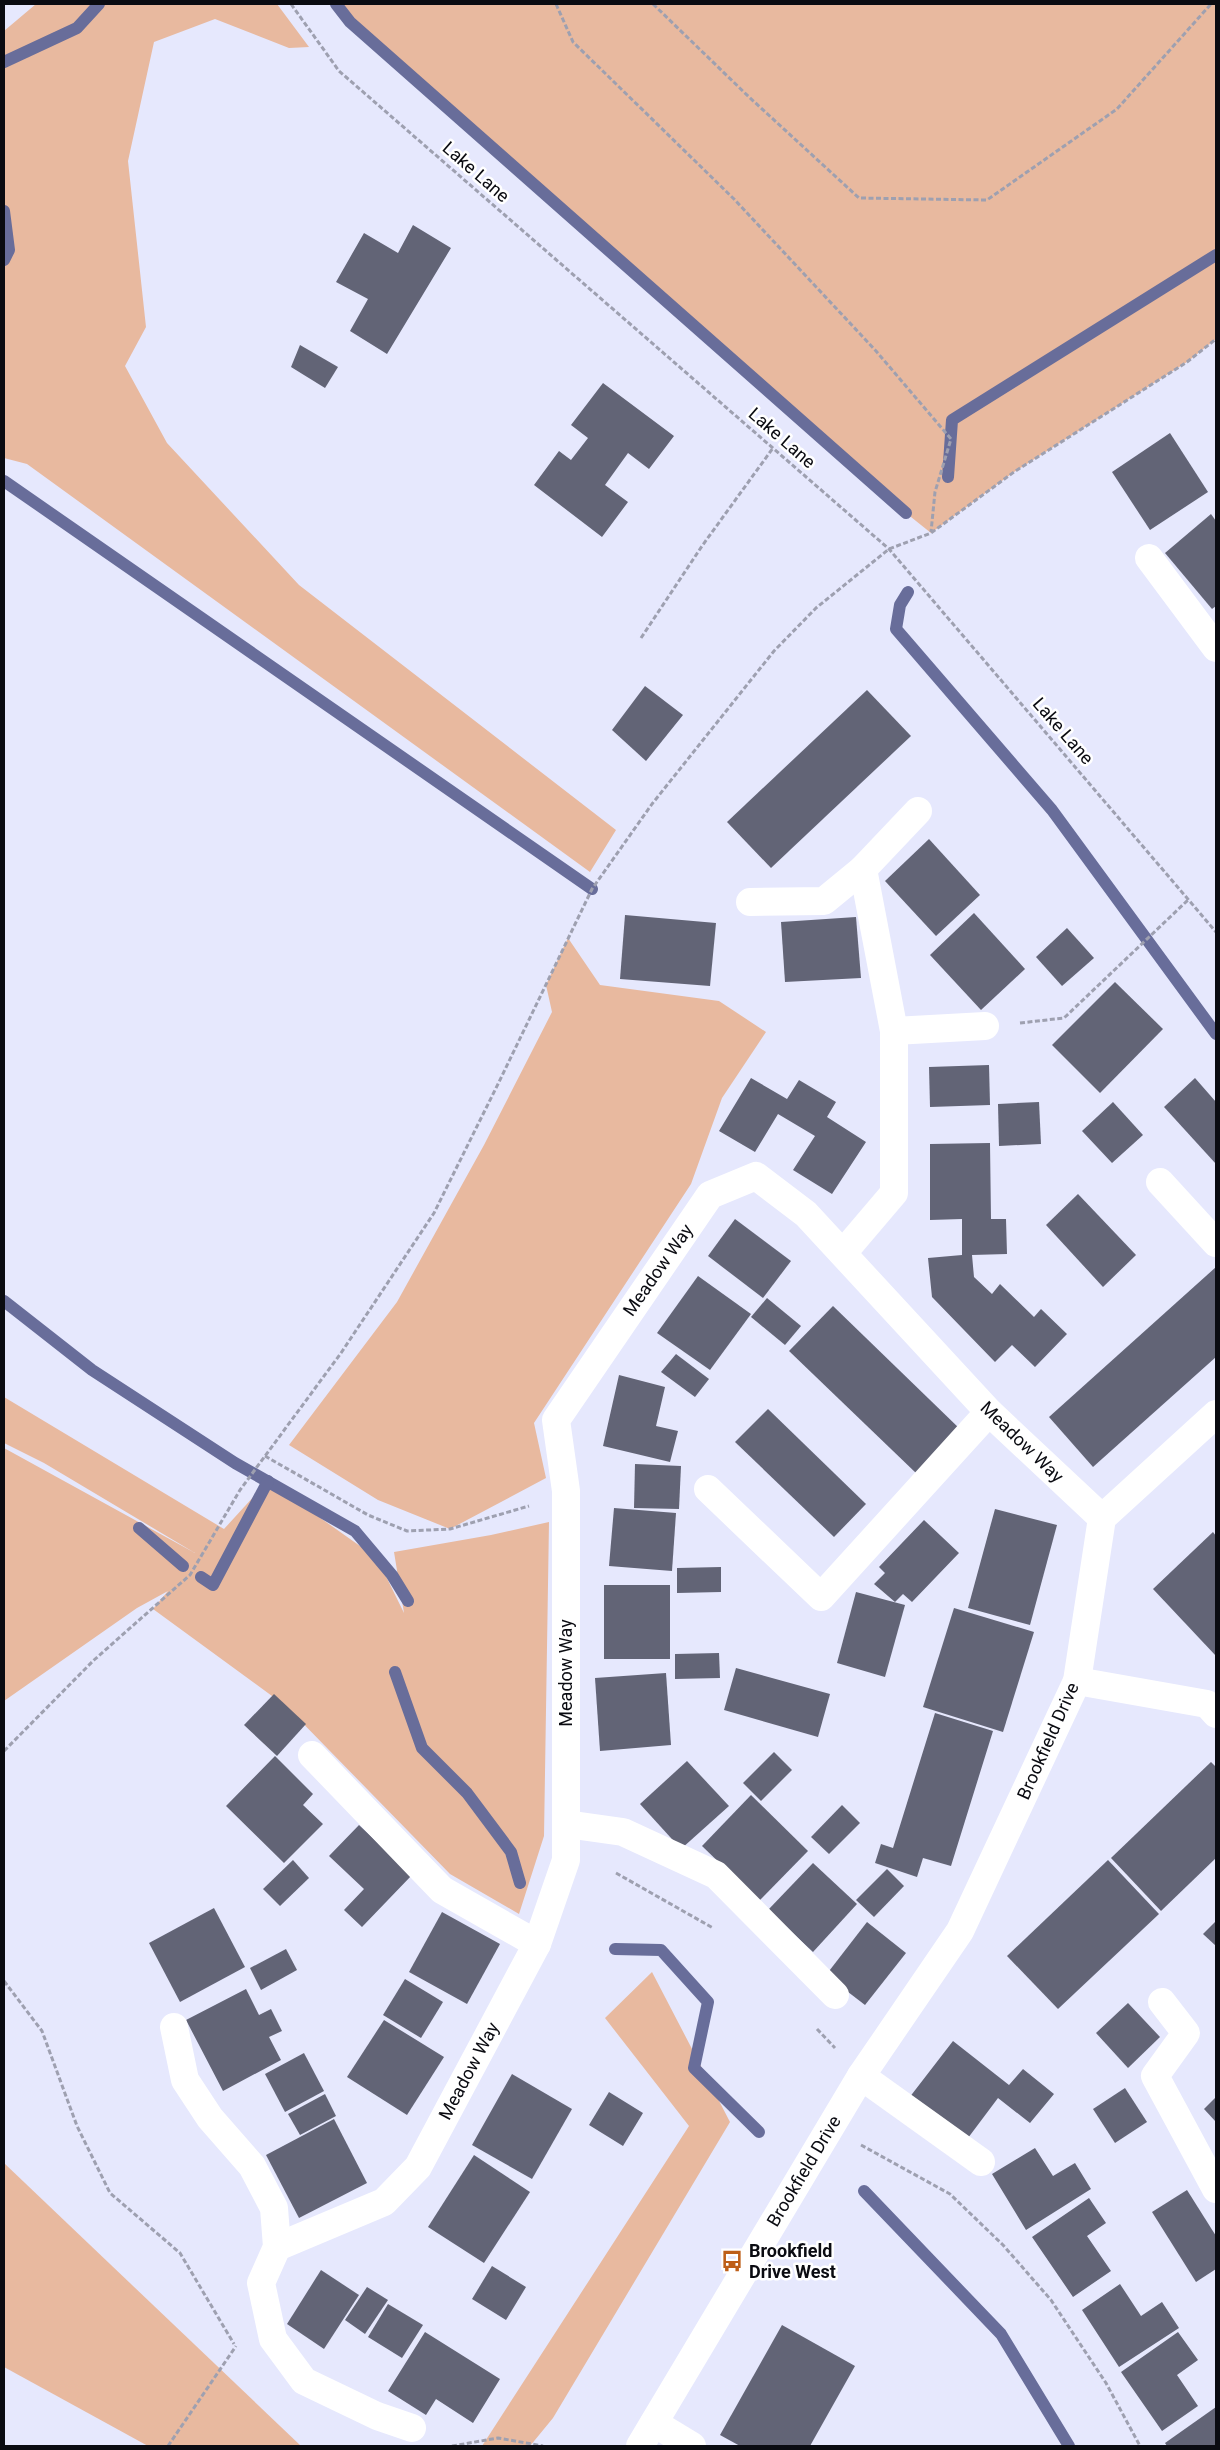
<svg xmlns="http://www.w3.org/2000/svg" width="1220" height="2450" font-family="Roboto,sans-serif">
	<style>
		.green { fill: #e8b99f }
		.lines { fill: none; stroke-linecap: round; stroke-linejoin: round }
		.stream { stroke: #686d9a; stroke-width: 12 }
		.building { fill: #626476 }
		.path { stroke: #9ea0b0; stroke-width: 3; stroke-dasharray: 5 2.5; stroke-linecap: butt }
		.minor { stroke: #fff; stroke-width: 28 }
		.labels { text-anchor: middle; stroke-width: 5; stroke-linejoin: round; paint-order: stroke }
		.street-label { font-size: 18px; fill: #0a0b11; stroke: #fff }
		.poi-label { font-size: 18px; font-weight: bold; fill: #0a0b11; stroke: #fff; text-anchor: start }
	</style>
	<rect width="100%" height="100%" fill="#e6e8fd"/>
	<g class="green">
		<path d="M36,4H277L309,47L289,48L215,19L154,42L128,161L146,327L125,366L167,443L299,585L616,830L590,872L27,464L4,458V31Z"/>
		<path d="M341,4H1216V339L1187,362L1014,472L931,533L906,513L350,22Z"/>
		<path d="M568,938L600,985L719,1001L766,1032L722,1098L691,1184L534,1423L546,1478L450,1529L378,1500L289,1445L397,1302L484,1145L552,1012L546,985Z"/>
		<path d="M4,1397L224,1529L268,1481L377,1558L404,1613L394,1552L491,1535L549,1522L544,1836L519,1914L450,1874L287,1707L153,1609L168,1591L137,1608L4,1701V1448L195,1553L44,1463L4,1443Z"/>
		<path d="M652,1972L730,2122L553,2418L530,2446H482L689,2126L605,2018Z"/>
		<path d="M4,2163L301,2446H148L4,2367Z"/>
	</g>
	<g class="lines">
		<g class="stream">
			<path d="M336,4L350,22L906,513"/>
			<path d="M4,62L77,28L99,4"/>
			<path d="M4,211L9,250L4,260"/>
			<path d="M948,477L952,420L1216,255"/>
			<path d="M4,481L592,889"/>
			<path d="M908,592L900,605L896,629L1052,810L1216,1034"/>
			<path d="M4,1301L92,1370L235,1463L355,1531L392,1575L408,1601"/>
			<path d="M139,1528L183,1566"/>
			<path d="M201,1577L213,1585L268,1481"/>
			<path d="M395,1672L422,1748L467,1793L511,1852L520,1883"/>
			<path d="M615,1949L661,1950L708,2002L694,2068L759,2132"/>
			<path d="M864,2191L1001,2334L1069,2446"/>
		</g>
	</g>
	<g class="building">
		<path d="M413,225L451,248L387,354L350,331L368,299L336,282L364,233L398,253Z"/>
		<path d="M300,345L338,367L325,388L291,367Z"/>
		<path d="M603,383L674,436L649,469L628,453L605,485L628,502L602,537L534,485L559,451L571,460L588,438L571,425Z"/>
		<path d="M1170,433L1208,492L1150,530L1112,472Z"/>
		<path d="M1211,514L1216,521V606L1212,609L1165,553Z"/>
		<path d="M645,686L683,715L646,761L612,730Z"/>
		<path d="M867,690L911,736L771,868L727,822Z"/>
		<path d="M929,839L980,895L936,936L885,881Z"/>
		<path d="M974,913L1025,969L981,1010L930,955Z"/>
		<path d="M625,915L716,923L710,986L620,979Z"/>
		<path d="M856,917L861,978L785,982L781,922Z"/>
		<path d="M1067,928L1094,958L1062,986L1036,957Z"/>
		<path d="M1115,982L1163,1029L1100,1093L1052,1045Z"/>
		<path d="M989,1065L990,1105L930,1107L929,1067Z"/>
		<path d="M751,1078L787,1099L799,1080L836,1102L827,1117L866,1142L832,1194L793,1170L815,1136L778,1114L755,1152L719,1131Z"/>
		<path d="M1195,1078L1216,1102V1164L1164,1107Z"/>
		<path d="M1039,1102L1041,1144L999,1146L998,1104Z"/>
		<path d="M1113,1102L1143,1135L1112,1163L1082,1131Z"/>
		<path d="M990,1143L991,1219H1006L1007,1254L972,1255L974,1277L992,1294L1000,1284L1034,1317L1041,1309L1067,1334L1035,1367L1012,1345L995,1362L932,1297L928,1258L962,1255V1219L930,1220V1144Z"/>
		<path d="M1078,1194L1136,1255L1103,1287L1046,1225Z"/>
		<path d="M735,1219L791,1261L763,1298L708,1256Z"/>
		<path d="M1216,1267V1357L1093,1467L1049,1417Z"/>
		<path d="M698,1276L751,1314L710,1370L657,1333Z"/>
		<path d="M767,1298L801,1326L785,1345L751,1317Z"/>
		<path d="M833,1306L961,1430L917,1474L789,1351Z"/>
		<path d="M676,1354L709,1379L695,1397L661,1372Z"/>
		<path d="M619,1375L665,1387L656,1426L678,1431L670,1462L603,1446Z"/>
		<path d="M768,1409L866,1504L834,1537L735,1442Z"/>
		<path d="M635,1464L681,1466L679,1509L634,1508Z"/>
		<path d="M614,1508L676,1513L672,1571L609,1566Z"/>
		<path d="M995,1509L1057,1525L1030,1625L968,1608Z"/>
		<path d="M924,1520L959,1553L912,1602L903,1594L895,1602L874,1584L885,1573L879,1567Z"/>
		<path d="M1213,1532L1216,1536V1656L1153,1589Z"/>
		<path d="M721,1567V1592L677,1593V1568Z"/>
		<rect x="604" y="1585" width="66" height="74"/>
		<path d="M856,1592L905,1605L885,1677L837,1663Z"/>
		<path d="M954,1608L1034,1632L1003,1732L923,1707Z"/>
		<path d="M719,1653L720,1678L675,1679V1654Z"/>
		<path d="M736,1668L830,1694L818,1737L724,1710Z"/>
		<path d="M666,1673L671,1745L600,1751L595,1678Z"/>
		<path d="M274,1694L306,1724L277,1756L244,1725Z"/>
		<path d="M935,1713L993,1731L951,1866L923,1858L917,1877L875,1863L881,1844L893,1848Z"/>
		<path d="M774,1752L792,1770L761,1801L743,1783Z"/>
		<path d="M275,1756L313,1794L303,1805L323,1824L284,1863L226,1806Z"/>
		<path d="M687,1761L729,1806L681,1849L640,1804Z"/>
		<path d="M1211,1762L1216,1767V1858L1161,1911L1111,1858Z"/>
		<path d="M751,1795L808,1851L759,1901L702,1846Z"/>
		<path d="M842,1805L860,1823L829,1854L811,1837Z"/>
		<path d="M359,1825L412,1875L362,1927L344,1910L364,1889L329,1856Z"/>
		<path d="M293,1860L309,1878L280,1906L263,1889Z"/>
		<path d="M1108,1860L1159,1914L1058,2009L1007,1956Z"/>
		<path d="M813,1863L857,1904L813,1952L768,1910Z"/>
		<path d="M887,1869L904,1886L874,1917L856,1900Z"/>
		<path d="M214,1908L245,1967L180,2002L149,1943Z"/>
		<path d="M442,1912L500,1944L467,2004L409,1972Z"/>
		<path d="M1216,1921V1946L1203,1934Z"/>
		<path d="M867,1922L906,1953L865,2005L826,1975Z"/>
		<path d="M286,1949L297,1970L261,1990L250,1968Z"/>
		<path d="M405,1979L443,2002L421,2038L383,2015Z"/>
		<path d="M246,1989L259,2015L271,2009L282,2031L269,2037L281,2060L223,2091L186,2020Z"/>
		<path d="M1128,2003L1160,2037L1128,2068L1096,2033Z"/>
		<path d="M384,2020L444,2057L407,2115L347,2077Z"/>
		<path d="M953,2041L1009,2085L1023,2069L1054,2094L1030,2123L998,2098L965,2142L909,2098Z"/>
		<path d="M304,2053L324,2091L285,2112L265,2074Z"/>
		<path d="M512,2074L572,2109L532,2179L472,2145Z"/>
		<path d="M1125,2088L1147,2122L1115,2143L1093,2109Z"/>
		<path d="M609,2092L643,2113L623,2146L589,2125Z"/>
		<path d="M325,2094L336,2116L300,2135L288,2114Z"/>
		<path d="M1216,2097V2122L1204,2109Z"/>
		<path d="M334,2119L367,2183L299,2218L266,2155Z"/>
		<path d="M1035,2148L1053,2176L1075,2163L1091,2189L1026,2230L992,2174Z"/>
		<path d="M474,2155L530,2192L484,2263L428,2227Z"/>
		<path d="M1187,2190L1216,2236V2269L1196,2282L1152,2212Z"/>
		<path d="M1089,2198L1106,2223L1087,2236L1111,2271L1073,2297L1032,2237Z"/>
		<path d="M492,2266L526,2287L506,2320L472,2299Z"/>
		<path d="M321,2270L359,2295L324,2349L287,2324Z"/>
		<path d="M1120,2284L1141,2316L1162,2302L1179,2328L1119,2367L1082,2310Z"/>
		<path d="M367,2287L388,2300L365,2334L345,2320Z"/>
		<path d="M388,2304L423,2325L402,2358L368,2337Z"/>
		<path d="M782,2325L855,2366L810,2446H740L720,2435Z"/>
		<path d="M425,2332L500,2379L473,2423L436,2399L426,2415L388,2391Z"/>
		<path d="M1178,2332L1198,2360L1177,2375L1198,2406L1162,2431L1121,2372Z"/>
		<path d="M1216,2407V2446H1167L1165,2443Z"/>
	</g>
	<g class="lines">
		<g class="path">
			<path d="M291,4L339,71L889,549L1216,932"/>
			<path d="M556,4L573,42L734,199L876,351L951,439L935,492L931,532"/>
			<path d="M653,4L749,97L859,198L987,200L1117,109L1211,4"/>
			<path d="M641,638L702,546L773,448"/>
			<path d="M1020,1023L1064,1018L1189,899"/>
			<path d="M265,1456L368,1515L407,1531L450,1529L529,1506"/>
			<path d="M4,1751L94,1660L190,1575L240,1490L341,1353L434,1213L499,1082L592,889L652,804L774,651L816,608L889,549L931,533L1014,472L1187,362L1216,339"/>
			<path d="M616,1873L713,1928"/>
			<path d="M4,1981L42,2031L77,2126L110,2193L180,2253L234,2344"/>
			<path d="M817,2029L835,2048"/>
			<path d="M861,2145L950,2194L1003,2245L1051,2300L1106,2383L1140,2446"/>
			<path d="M168,2446L236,2346"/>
			<path d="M452,2446L498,2438L543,2446"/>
		</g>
		<g class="minor">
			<path d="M1149,558L1216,648"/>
			<path d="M750,902L824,901L863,869"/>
			<path d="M894,1031L985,1026"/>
			<path d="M1160,1182L1216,1243"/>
			<path d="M843,1253L894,1193V1031L863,869L918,811"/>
			<path d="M708,1489L821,1597L989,1412"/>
			<path d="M1077,1681L1207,1704L1216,1714"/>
			<path d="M312,1755L442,1890L537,1944"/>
			<path d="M566,1824L623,1832L716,1875L835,1995"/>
			<path d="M1162,2002L1186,2033L1155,2076L1216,2189"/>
			<path d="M174,2027L185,2080L210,2118L252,2166L274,2208L277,2247L261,2283L273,2339L304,2381L377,2416L412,2428"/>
			<path d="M861,2076L981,2162"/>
			<path d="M277,2247L384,2202L418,2167L537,1944L566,1860V1491L556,1420L710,1195L756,1176L806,1214L989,1412L1102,1518"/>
			<path d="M654,2423L692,2446"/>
			<path d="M640,2446L861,2076L960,1931L1077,1681L1102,1518L1216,1414"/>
		</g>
	</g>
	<defs>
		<g id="bus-bare" transform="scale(1.725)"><path d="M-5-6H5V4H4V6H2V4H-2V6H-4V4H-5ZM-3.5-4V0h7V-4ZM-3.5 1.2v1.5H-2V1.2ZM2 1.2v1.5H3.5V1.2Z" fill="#be5f19" stroke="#fff" stroke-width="2.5" paint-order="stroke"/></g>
	</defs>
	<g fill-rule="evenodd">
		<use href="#bus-bare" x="732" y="2261"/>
	</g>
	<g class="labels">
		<g class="street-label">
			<text transform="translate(476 172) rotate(41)" y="6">Lake Lane</text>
			<text transform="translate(782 438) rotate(41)" y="6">Lake Lane</text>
			<text transform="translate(1063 731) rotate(49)" y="6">Lake Lane</text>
			<text transform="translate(658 1270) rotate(-55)" y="6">Meadow Way</text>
			<text transform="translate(1022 1442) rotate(44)" y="6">Meadow Way</text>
			<text transform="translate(566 1673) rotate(-90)" y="6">Meadow Way</text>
			<text transform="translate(1048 1741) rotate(-66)" y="6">Brookfield Drive</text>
			<text transform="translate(469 2071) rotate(-62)" y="6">Meadow Way</text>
			<text transform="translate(804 2171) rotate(-59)" y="6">Brookfield Drive</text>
		</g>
		<g class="poi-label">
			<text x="749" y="2257">Brookfield<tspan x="749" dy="21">Drive West</tspan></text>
		</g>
	</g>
	<rect width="1220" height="2450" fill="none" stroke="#0a0b11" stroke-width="10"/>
</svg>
